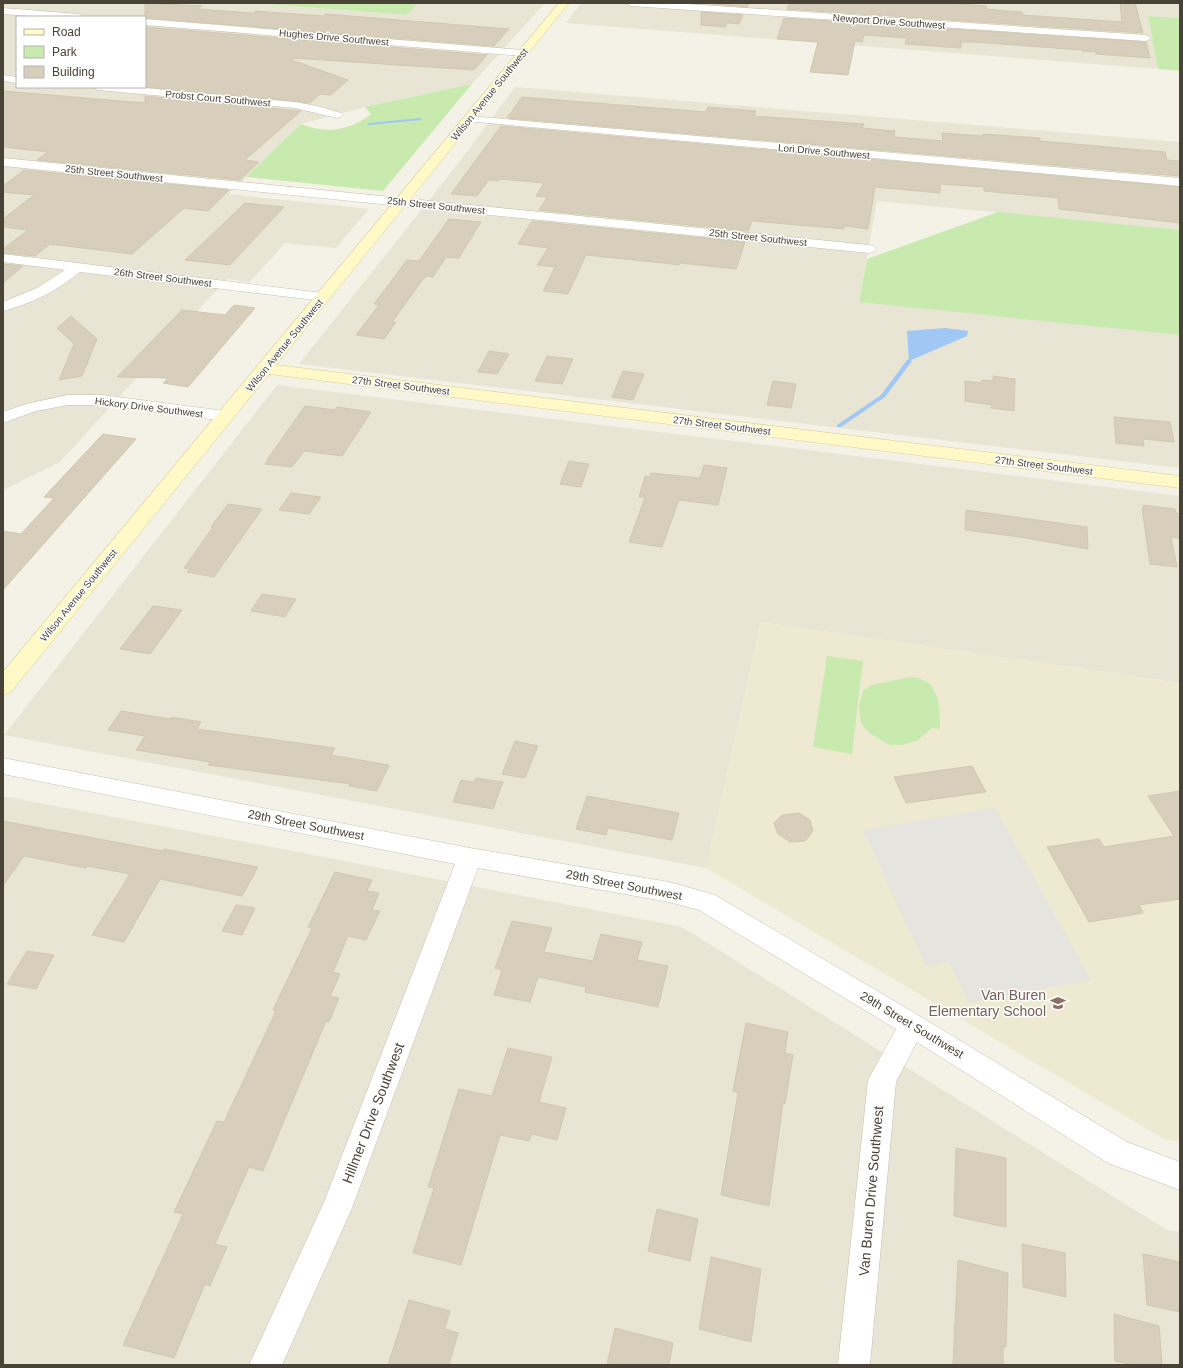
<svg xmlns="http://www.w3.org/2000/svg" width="1183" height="1368" font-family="Helvetica,sans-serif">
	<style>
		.residential { fill: #e9e5d5; fill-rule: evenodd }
		.education { fill: #eee9d1 }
		.green { fill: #c8eaae }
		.parking { fill: #e5e4df }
		.water { fill: #a1c8f4 }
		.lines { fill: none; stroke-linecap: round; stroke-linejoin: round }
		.stream { fill: #a1c8f4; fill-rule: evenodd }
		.building { fill: #d7cfbc; stroke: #d2c8af }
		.street-casing { stroke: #c3beac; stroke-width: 1 }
		.secondary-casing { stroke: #d7cc95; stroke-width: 1 }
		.street { fill: #fff; fill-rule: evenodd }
		.secondary { fill: #fff8c7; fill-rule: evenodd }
		.labels { text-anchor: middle; stroke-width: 3; stroke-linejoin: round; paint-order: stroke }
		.far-street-label { font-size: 10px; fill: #484336; stroke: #fff }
		.street-label { font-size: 12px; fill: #484336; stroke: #fff }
		.near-education-label { font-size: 14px; fill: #785e54; stroke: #fff; text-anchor: end }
		.near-street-label { font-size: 14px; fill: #484336; stroke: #fff }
	</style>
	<rect width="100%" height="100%" fill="#f4f2e7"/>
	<g class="residential">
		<path d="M3,3H254L406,15L418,3H545L472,84L365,107L301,124L229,194L369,209L336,248L285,243L250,282L227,279L60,462L3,490ZM17,17H145V87H17Z"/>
		<path d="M581,3H1180V18L1148,16L1158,69L566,23Z"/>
		<path d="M515,87L1180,142V230L877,201L859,301L1180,335V468L299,364L460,161Z"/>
		<path d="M277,385L1180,496V683L761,622L706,868L4,735Z"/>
		<path d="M3,796L293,851L682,927L1167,1230L1180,1232V1365H3Z"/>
	</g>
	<path class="education" d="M761,622L1180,683V1142L1164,1139L706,868Z"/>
	<g class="green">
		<path d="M254,3H418L406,15Z"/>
		<path d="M1148,16L1180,18V71L1158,69Z"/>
		<path d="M472,84L383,191L246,177L301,124C326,134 350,131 371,114L365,107Z"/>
		<path d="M998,212L1180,230V335L859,302L867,259Z"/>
		<path d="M827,656L863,661L852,754L813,747Z"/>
		<path d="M910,677C940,678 940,706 940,729L932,728L918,740L903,745H890L869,733L861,723L859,706L863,691L871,685Z"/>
	</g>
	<path class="parking" d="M994,808H995L1091,980L968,1003L949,962L926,967L863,830Z"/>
	<path class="water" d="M945,328L968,331L967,336L909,361L907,331Z"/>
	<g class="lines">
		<g class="stream">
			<path d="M420,118L422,119L421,120L369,125L367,124L369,123Z"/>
			<path d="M909,359L912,361L885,397L841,427H837V425L881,395L907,360Z"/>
		</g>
	</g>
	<g class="building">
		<path d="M145,3L202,6L198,9L253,13L256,11L323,16L326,14L509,29L494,46L145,18Z"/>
		<path d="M701,3H749L747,7Z"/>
		<path d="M789,3H945L987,6L986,9L1022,12L1023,15L1122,22L1120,3H1135L1143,33L787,9Z"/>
		<path d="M701,12L743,15L739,24L727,23L725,27L701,25Z"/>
		<path d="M784,18L1146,42L1150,58L1096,54V52L1082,51V50L973,42H961V48L905,44L907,38L864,35L862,42L855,41L848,75L810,72L818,42L777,39Z"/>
		<path d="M145,27L487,55L474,70L292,58V60L348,80L331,95L320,94L310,103L145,87Z"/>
		<path d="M3,91L145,103V96L301,111L245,160L259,162L240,180L37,160L48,152L3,147Z"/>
		<path d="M522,97L706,112L708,107L756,111L754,116L864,124L862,128L895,131L894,137L943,141L942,133L983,136V134L1040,138V141L1165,152L1167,160L1180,161V176L507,118Z"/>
		<path d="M501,126L1180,187V223L1059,209L1058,198L984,191V187L940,184V193L875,187L868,229L844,226V229L752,221L748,231L539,210L547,197L536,196L544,183L500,179L498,181L489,180L477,196L451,194Z"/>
		<path d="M24,170L229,190L208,211L184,208L132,254L50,244L35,256L3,253V249L28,230L3,227V219L34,195L3,192V186Z"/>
		<path d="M245,203L284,207L230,265L185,260Z"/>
		<path d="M449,219L481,222L459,258L446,257L433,277L427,276L421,282L392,322H396L384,339L356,335L379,305L374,304L407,260L419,261Z"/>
		<path d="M532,221L745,242L736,269L680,263L679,265L663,263L586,255L568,294L543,291L555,267L537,265L548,248L518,244Z"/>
		<path d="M3,264L23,266L3,283Z"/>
		<path d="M234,305L255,308L188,387L163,383L168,378L117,377L182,310L225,315Z"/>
		<path d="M71,316L97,339L82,376L59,380L74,344L57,328Z"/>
		<path d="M489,351L509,354L497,374L478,372Z"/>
		<path d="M547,356L573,359L562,384L535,381Z"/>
		<path d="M623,371L644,374L633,400L612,397Z"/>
		<path d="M993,376L1015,379L1014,411L991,408L992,405L965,401V381L981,383L982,380L993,381Z"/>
		<path d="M773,381L796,384L791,408L767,405Z"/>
		<path d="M305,406L335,410L337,407L371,412L342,456L304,451L292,467L265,464L268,460H267Z"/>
		<path d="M1114,417L1170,422L1174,442L1143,439L1144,446L1116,443Z"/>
		<path d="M103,434L136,439L3,590V531L21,534L54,498L44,497Z"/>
		<path d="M569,461L589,464L581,487L560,484Z"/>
		<path d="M704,465L727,468L718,505L679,500L662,547L629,542L645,497H639L645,476L650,477L651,473L700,478Z"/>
		<path d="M291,493L321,497L309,514L279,510Z"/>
		<path d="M228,504L262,509L214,577L187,572L190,569L184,568L213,527H211Z"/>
		<path d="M1143,505L1175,509L1176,513L1180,514V538L1171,537L1177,567L1150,564L1142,508L1144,509Z"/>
		<path d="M966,510L1087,527L1088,549L1020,537L965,530Z"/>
		<path d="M262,594L296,599L285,617L251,611Z"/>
		<path d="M153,606L182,610L150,654L120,649Z"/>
		<path d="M121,711L170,719L172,717L201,722L197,729L335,748L331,755L389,765L377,791L349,786L350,784L208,765L210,762L136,750L145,736L108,730Z"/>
		<path d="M515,741L538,746L525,778L502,774Z"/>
		<path d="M972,766L986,792L906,803L894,777Z"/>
		<path d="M476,778L503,782L493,809L453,802L461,780L474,782Z"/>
		<path d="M1180,791V899L1139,905L1143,913L1089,922L1047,847L1099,839L1104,847L1174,836L1148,796Z"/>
		<path d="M587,796L679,813L672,840L608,828L606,835L576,829Z"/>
		<path d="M799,813L810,820L813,831L805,841L790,842L778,834L774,823L782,815Z"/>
		<path d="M3,821L163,851L164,849L258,867L242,896L160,879L124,942L92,935L130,874L87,866L86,868L24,856L3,886Z"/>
		<path d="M335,872L372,880L367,891L379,893L372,910L380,911L366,940L348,936L333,972L340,974L330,996L339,998L329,1022L326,1021L263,1171L249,1167L215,1244L227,1247L210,1286L205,1284L174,1358L123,1345L183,1214L174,1212L217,1121L224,1122L276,1011L273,1010L312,928L308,927Z"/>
		<path d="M236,905L255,908L242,935L222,931Z"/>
		<path d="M512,921L552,928L544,952L593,961L601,934L642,942L637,960L668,966L658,1007L585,992L586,987L538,977L530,1002L494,995L502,970L495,968Z"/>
		<path d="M27,951L54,955L36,989L7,984Z"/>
		<path d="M746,1023L788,1032L785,1053L793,1055L785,1104L783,1103L769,1206L721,1195L738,1093L733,1091Z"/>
		<path d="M508,1048L552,1057L539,1102L566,1108L557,1140L532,1134L529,1141L500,1135L461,1265L413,1253L434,1188L428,1187L459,1089L492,1096Z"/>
		<path d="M956,1148L1006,1158V1227L954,1216Z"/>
		<path d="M657,1209L698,1219L690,1261L648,1251Z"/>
		<path d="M1022,1244L1065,1253L1066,1297L1023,1287Z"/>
		<path d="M1143,1254L1180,1262V1312L1147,1305Z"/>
		<path d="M711,1257L761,1269L751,1342L699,1329Z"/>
		<path d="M958,1260L1008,1273L1006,1347H1003V1365H953Z"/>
		<path d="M409,1300L450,1311L445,1329L458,1333L449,1365H388Z"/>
		<path d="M1114,1314L1159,1326L1162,1365H1133L1115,1361Z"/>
		<path d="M615,1328L673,1343L669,1365H607Z"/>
	</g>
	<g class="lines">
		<g class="street-casing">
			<g id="street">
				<path d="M626,3H673L1146,35L1151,38L1146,41L631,6Z"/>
				<path d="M3,8L79,14L84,17H42L3,14Z"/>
				<path d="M145,19L523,50L528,53L523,56L145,25Z"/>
				<path d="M3,75L17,77V83L3,81Z"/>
				<path d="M93,87H134L295,102L317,106L341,113L343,115L341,117L337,118L295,108L98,90Z"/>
				<path d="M469,116L1180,178V186L465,121L463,119L465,117Z"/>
				<path d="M3,158L869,245L874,246L876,249L874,252L869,253L3,166Z"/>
				<path d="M3,254L323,293L328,294L330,297L328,300L323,301L80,272C58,290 31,304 3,311V302L37,288L65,270L3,262Z"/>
				<path d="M68,395H102L225,411L231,413L233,416L231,419L225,421L102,405H68L36,411L3,423V412L26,404Z"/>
				<path d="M3,758L470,848L669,882L715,895L921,1017L1127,1142L1180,1162V1190L1108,1163L917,1042L896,1082L870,1365H838L868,1080L896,1029L699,910L669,902L478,868L352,1208L282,1365H249L324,1202L455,864L3,774Z"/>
			</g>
		</g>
		<g class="secondary-casing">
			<path id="secondary" d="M559,3H569L276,365L1180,476V488L269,374L11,692L3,695V672Z"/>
		</g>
		<use href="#street" class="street"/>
		<use href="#secondary" class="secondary"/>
	</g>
	<defs>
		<g id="school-bare" transform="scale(1.2)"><path d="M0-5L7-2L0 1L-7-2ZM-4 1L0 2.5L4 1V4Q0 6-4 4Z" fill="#8d6e63" stroke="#fff" stroke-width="2.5" paint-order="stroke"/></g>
	</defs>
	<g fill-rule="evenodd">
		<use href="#school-bare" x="1058" y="1003"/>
	</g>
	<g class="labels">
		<g class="far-street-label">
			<text transform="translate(889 21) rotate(4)" y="4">Newport Drive Southwest</text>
			<text transform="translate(334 37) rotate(5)" y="4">Hughes Drive Southwest</text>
			<text transform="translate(489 94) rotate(-51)" y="4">Wilson Avenue Southwest</text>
			<text transform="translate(218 98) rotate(5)" y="4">Probst Court Southwest</text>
			<text transform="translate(824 151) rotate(5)" y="4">Lori Drive Southwest</text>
			<text transform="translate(114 173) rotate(6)" y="4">25th Street Southwest</text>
			<text transform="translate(436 205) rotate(6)" y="4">25th Street Southwest</text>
			<text transform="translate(758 237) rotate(6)" y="4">25th Street Southwest</text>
			<text transform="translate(163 277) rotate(7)" y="4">26th Street Southwest</text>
			<text transform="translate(284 345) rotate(-51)" y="4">Wilson Avenue Southwest</text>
			<text transform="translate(401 385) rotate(7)" y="4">27th Street Southwest</text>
			<text transform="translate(149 407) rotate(7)" y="4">Hickory Drive Southwest</text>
			<text transform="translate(722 425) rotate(7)" y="4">27th Street Southwest</text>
			<text transform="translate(1044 465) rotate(7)" y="4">27th Street Southwest</text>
			<text transform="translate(78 595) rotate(-51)" y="4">Wilson Avenue Southwest</text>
		</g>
		<g class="street-label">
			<text transform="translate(306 825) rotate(11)" y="4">29th Street Southwest</text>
			<text transform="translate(624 885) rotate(11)" y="4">29th Street Southwest</text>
			<text transform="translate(912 1025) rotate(31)" y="4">29th Street Southwest</text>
		</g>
		<g class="near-education-label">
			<text x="1046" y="1000">Van Buren<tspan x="1046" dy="16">Elementary School</tspan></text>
		</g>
		<g class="near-street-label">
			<text transform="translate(373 1113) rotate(-69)" y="5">Hillmer Drive Southwest</text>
			<text transform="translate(871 1191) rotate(-85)" y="5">Van Buren Drive Southwest</text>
		</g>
	</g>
	<rect width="1183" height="1368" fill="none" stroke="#484336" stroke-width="8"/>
	<rect x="16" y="16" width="130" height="72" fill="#ffffff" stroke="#b6b4af"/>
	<rect x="24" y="29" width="20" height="6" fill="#fff8c7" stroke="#b6b4af"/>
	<text x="52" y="36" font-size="12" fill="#484336">Road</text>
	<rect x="24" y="46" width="20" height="12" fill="#c8eaae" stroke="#b6b4af"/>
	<text x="52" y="56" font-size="12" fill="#484336">Park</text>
	<rect x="24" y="66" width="20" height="12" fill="#d7cfbc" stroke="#b6b4af"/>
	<text x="52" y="76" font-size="12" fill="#484336">Building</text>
</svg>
